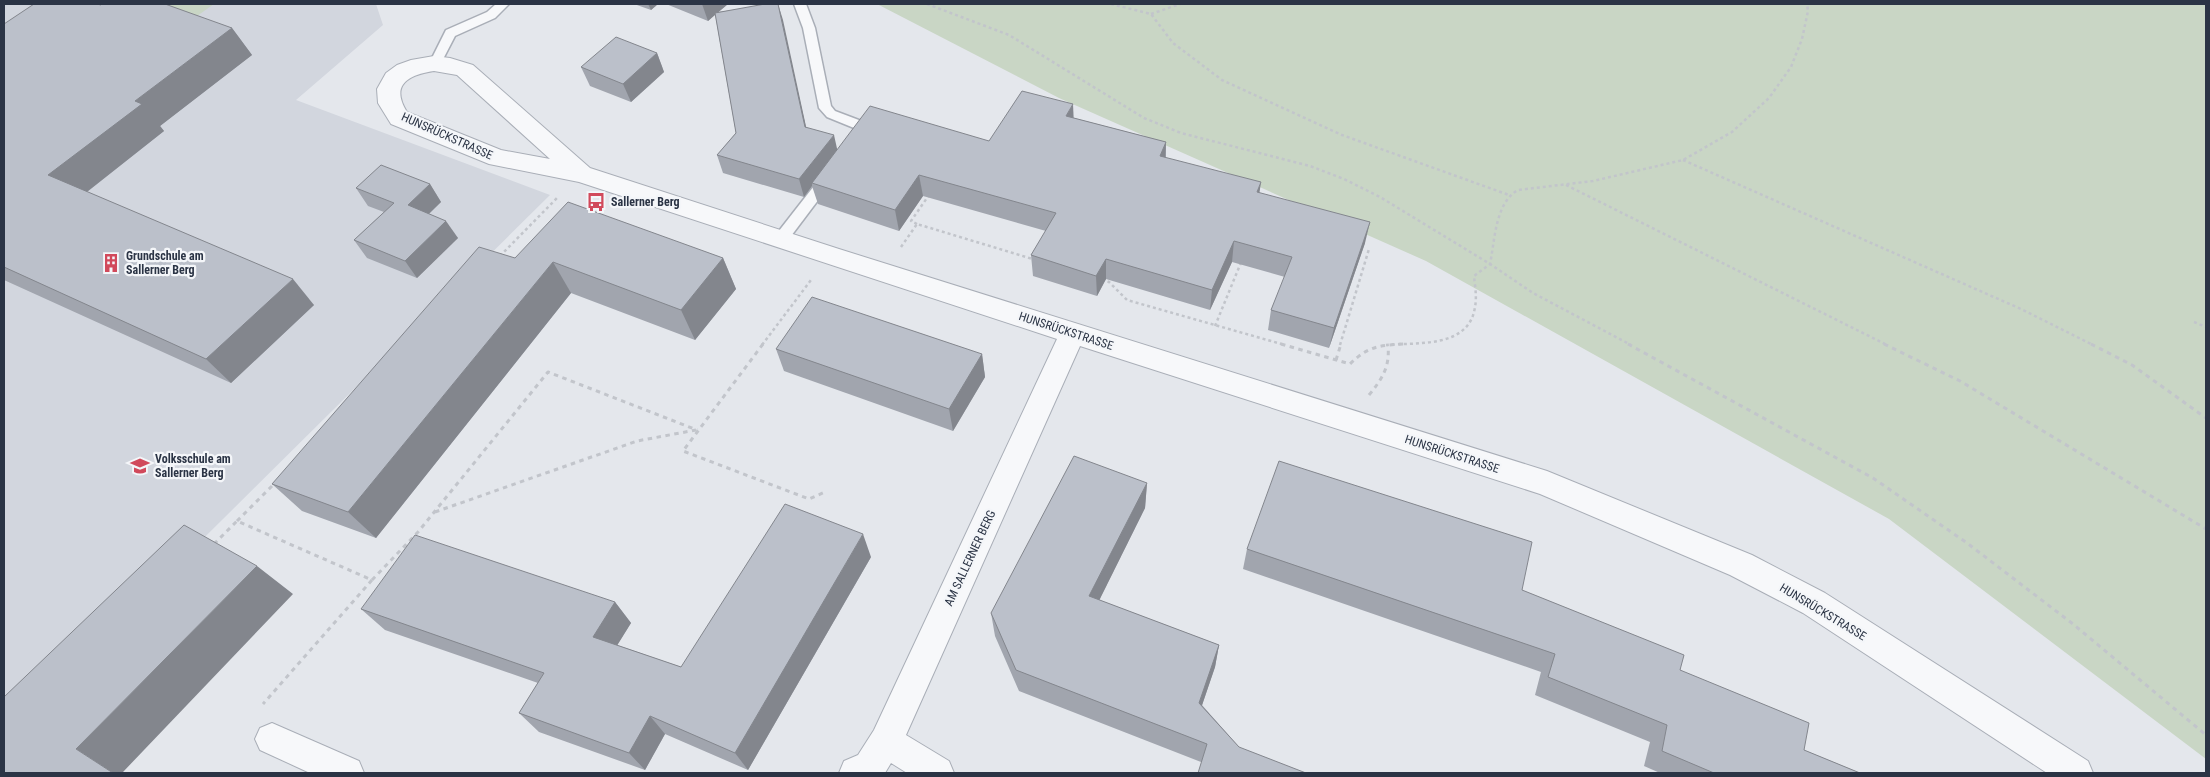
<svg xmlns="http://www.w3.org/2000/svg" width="2210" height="777" font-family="'Roboto Condensed',sans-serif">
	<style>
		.built { fill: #d2d6de }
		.green { fill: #c9d6c5 }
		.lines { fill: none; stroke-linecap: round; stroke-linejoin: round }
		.lane-casing { stroke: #a9aeb7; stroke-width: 3 }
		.street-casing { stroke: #a9aeb7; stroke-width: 2 }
		.path-far1 { stroke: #c2c5cb; stroke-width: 2.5; stroke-dasharray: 3 3; stroke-linecap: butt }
		.path { stroke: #c2c5cb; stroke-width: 3; stroke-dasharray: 4.5 4.5; stroke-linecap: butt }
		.lane { fill: #f7f8fa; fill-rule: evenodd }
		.street { fill: #f7f8fa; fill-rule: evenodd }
		.wall { fill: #a1a5ae }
		.shaded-wall { fill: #83868d }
		.building { fill: #bbc0ca; stroke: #83868d }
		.labels { text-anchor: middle; stroke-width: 4.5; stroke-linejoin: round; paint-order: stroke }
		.street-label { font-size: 12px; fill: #2b3445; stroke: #f4f6f9 }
		.poi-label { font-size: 12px; font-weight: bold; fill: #2b3445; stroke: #f4f6f9; text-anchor: start }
	</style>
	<rect width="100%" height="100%" fill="#e4e7ec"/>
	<path class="built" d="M4,4H376L383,25L296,100L550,195L4,736Z"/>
	<g class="green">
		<path d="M162,4H214L197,16Z"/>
		<path d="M877,4H2206V759L1889,519L1426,261L1059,98Z"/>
	</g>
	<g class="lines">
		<g class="lane-casing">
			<g id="lane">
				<path d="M496,4H509L495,18L455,36L440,65H432L430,62L446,30L487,12Z"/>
				<path d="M794,4H806L815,28L831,106L835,111L872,125L873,128L867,137H857L856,134L859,130L827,117L819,108L803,28Z"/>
				<path d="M826,175L831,177L833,180L831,183L785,244H775L773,240L775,236L821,177Z"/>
			</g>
		</g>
		<g class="street-casing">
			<g id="street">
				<path d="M434,56L450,58L473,65L590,168L839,249L1547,471L1752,555L1825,593L2088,761L2093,773H2047L1803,613L1730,575L1540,494L1080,346L906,735L949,761L954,773H907L891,763L885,773H839L844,761L858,755L874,730L1057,339L579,182L489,164L391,124L378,103L377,89L386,73L397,65L411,60ZM434,71L457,75L550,159L501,150L407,112C390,85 408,75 434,71Z"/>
				<path d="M272,723L359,761L364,773H310L260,750L255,739L260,728Z"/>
			</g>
		</g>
		<g class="path-far1">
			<path d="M927,4L1009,35L1144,118L1181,133L1310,166L1344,179L1380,197L1490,264L1533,293L1631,345"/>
			<path d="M1111,4L1151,14L1173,43L1222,80L1342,135L1509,195"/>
			<path d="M1151,14L1180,4"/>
			<path d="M1683,160L2021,309L2093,345"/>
			<path d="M1566,185L1887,345"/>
			<path d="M917,224L911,221L929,195"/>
			<path d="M901,247L917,224L1036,260"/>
			<path d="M500,256L557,198"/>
			<path d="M1102,279L1109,282L1127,300L1285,345"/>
			<path d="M2194,322L2206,327"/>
			<path d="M1215,326L1242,260"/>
			<path d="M762,345L811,280"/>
			<path d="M1340,345L1369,249"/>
			<path d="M1386,345C1416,342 1469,349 1475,307C1477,297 1475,286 1474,276L1490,264C1495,240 1495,203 1518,190L1593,181L1683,160L1732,132L1769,98L1791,67L1802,39L1808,11L1807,4"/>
		</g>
		<g class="path">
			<path d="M763,344L683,451L809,499L825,492"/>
			<path d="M1281,344L1350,364C1368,346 1380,345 1405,344"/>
			<path d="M1628,344L1873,478L1967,543L2073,624L2206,735"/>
			<path d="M1884,344L1960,381L2206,529"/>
			<path d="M2091,344L2132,365L2206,418"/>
			<path d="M1336,360L1341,344"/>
			<path d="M1369,395C1382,379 1390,367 1388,346"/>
			<path d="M435,512L637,441L696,430"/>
			<path d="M237,521L276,482"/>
			<path d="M214,544L237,521L372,580L263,704"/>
			<path d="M372,580L418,532L548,372L697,430"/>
		</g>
		<use href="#lane" class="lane"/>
		<use href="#street" class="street"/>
	</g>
	<g class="wall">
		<path d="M634,4H658L651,10Z"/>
		<path d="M666,4H728L718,12L778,4L806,127L837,149L989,141L1074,118L1166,142V158L1260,193L1365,243L1329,348L1268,330L1271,310L1285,277L1232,262L1210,310L1106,279L1097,296L1033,276L1031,255L1046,231L923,196L899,231L818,204L812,186L804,197L723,173L717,155L736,133L715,14L708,21Z"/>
		<path d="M101,5L232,28L252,55L160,126L164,131L87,192L314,305L231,383L4,280V24Z"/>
		<path d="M657,53L664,72L631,102L590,86L581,67Z"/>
		<path d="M430,184L441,202L429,214L458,238L417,278L367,258L354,240L384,212L368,206L356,188Z"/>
		<path d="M515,258H723L736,289L695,340L571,293L376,538L302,511L272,484Z"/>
		<path d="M776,349L982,354L985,377L953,431L784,371Z"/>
		<path d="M1147,483L1145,508L1099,600L1219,645L1215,667L1202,705L1239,747L1201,762L1019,691L995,636L991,613Z"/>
		<path d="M1247,549L1522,590L1680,670L1804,750L1860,773H1660L1644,766L1650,742L1535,695L1541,672L1243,569Z"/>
		<path d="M871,557L748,770L665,734L645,770L539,732L519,713L538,683L385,630L361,609L615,602L631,623L617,645L681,667Z"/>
	</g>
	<g class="shaded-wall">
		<path d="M648,4H658L651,10Z"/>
		<path d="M702,4H728L708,21Z"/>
		<path d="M778,4L783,20L810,145L805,127Z"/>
		<path d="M232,28L252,55L160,126L164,131L74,202L48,175L135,101Z"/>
		<path d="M657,53L664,72L631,102L623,84Z"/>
		<path d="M1073,104L1074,126L1066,116Z"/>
		<path d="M834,135L838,153L812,183V186L804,197L799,179Z"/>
		<path d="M1166,142L1165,164L1160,156Z"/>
		<path d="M919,175L923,196L899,231L895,210Z"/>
		<path d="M1261,182L1258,203L1257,192Z"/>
		<path d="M430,184L441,202L419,223L408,205Z"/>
		<path d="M446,221L458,238L417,278L405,261Z"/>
		<path d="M1370,222L1365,243L1329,348L1334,328Z"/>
		<path d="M1234,241L1232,262L1210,310L1212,290Z"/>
		<path d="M723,258L736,289L695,340L681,310Z"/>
		<path d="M1106,259V279L1097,296L1096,276Z"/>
		<path d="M553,262L571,293L376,538L348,512Z"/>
		<path d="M293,279L314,305L231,383L206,359Z"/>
		<path d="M982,354L985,377L953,431L949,409Z"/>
		<path d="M1147,483L1145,508L1090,619L1089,596Z"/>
		<path d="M863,534L871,557L748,770L735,753Z"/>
		<path d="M257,566L293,594L123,772L125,773H113L76,749Z"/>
		<path d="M615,602L631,623L610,657L593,637Z"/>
		<path d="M1219,645L1215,667L1196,723L1199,703Z"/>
		<path d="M650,716L665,734L645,770L629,753Z"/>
	</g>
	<g class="building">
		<path d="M34,4H97L101,5L102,4H165L232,28L135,101L142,104L48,175L293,279L206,359L4,267V24Z"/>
		<path d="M765,4H778L805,127L834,135L799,179L717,155L736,133L715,13Z"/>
		<path d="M616,37L657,53L623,84L581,67Z"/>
		<path d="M1022,91L1073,104L1066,116L1166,142L1160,156L1261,182L1257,192L1370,222L1334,328L1271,310L1292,257L1234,241L1212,290L1106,259L1096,276L1031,255L1056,213L919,175L895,210L812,183L870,106L989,141Z"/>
		<path d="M381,165L430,184L408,205L446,221L405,261L354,240L394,203L356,188Z"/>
		<path d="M568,202L723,258L681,310L553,262L348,512L272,484L479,247L515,258Z"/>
		<path d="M812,297L982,354L949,409L776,349Z"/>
		<path d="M1074,456L1147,483L1089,596L1219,645L1199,703L1239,747L1306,773H1198L1207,744L1016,670L991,613Z"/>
		<path d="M1279,461L1532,542L1522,590L1684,655L1680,670L1809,723L1804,750L1860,773H1714L1662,751L1667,725L1548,677L1555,654L1247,549Z"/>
		<path d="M785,504L863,534L735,753L650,716L629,753L519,713L544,673L361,609L415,535L615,602L593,637L681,667Z"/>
		<path d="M184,525L257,566L76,749L113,773H4V697Z"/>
	</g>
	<defs>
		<g id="bus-bare" transform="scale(1.5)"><path d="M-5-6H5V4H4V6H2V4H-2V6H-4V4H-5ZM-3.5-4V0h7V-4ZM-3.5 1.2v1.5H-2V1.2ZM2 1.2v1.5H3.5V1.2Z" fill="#d1495b" stroke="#f4f6f9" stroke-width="2.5" paint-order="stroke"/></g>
		<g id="building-bare" transform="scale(1.5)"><path d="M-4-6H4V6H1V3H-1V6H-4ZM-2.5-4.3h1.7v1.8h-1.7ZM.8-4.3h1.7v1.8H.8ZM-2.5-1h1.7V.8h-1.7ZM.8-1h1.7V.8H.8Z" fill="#d1495b" stroke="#f4f6f9" stroke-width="2.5" paint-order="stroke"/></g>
		<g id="school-bare" transform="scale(1.5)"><path d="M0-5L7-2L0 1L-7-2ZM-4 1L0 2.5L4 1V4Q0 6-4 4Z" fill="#d1495b" stroke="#f4f6f9" stroke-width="2.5" paint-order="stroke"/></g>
	</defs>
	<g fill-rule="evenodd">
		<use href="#bus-bare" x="596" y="202"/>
		<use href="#building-bare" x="111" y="263"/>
		<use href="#school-bare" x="140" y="466"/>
	</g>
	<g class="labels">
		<g class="street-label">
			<text transform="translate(447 136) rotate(24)" y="4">HUNSRÜCKSTRASSE</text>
			<text transform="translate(1066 331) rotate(18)" y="4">HUNSRÜCKSTRASSE</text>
			<text transform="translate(1452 454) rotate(18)" y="4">HUNSRÜCKSTRASSE</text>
			<text transform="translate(970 558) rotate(-65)" y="4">AM SALLERNER BERG</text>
			<text transform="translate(1823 612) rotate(31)" y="4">HUNSRÜCKSTRASSE</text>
		</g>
		<g class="poi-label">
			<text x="611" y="206">Sallerner Berg</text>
			<text x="126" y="260">Grundschule am<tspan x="126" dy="14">Sallerner Berg</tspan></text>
			<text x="155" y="463">Volksschule am<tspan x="155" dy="14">Sallerner Berg</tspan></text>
		</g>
	</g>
	<rect width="2210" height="777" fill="none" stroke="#2b3445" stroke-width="10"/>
</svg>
